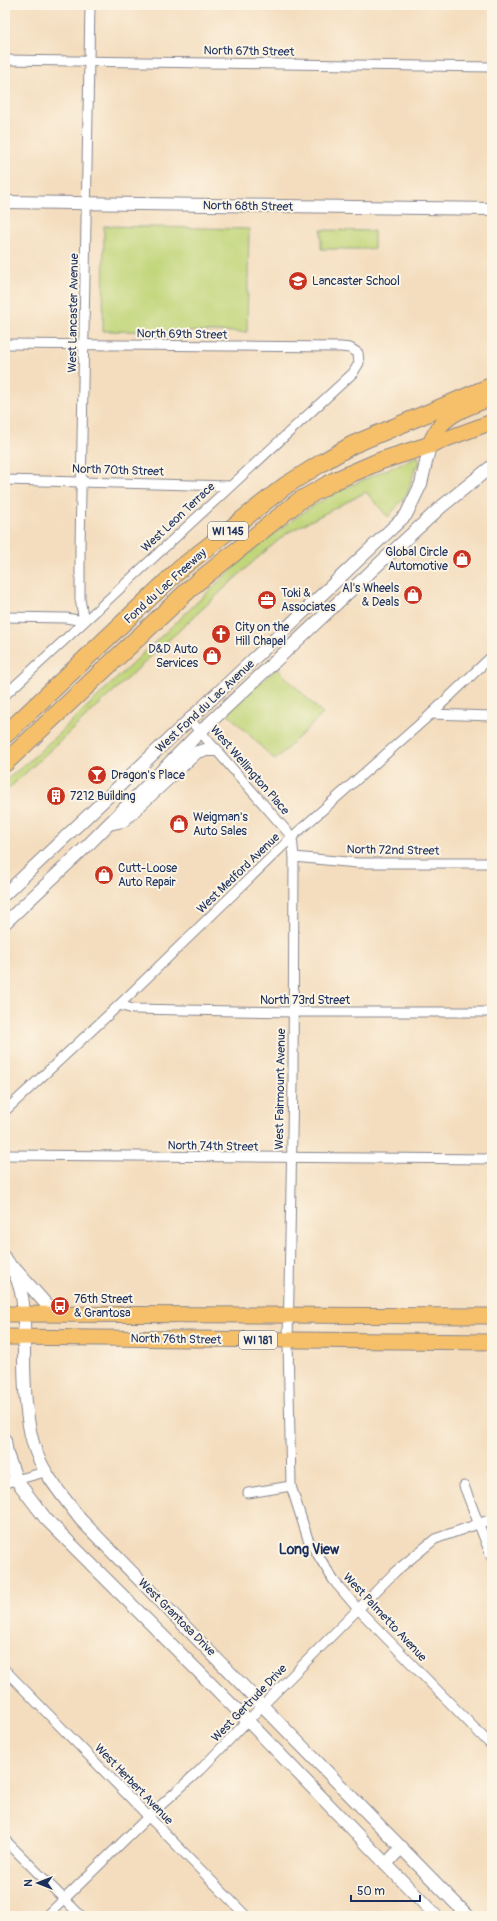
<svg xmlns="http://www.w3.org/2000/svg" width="497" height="1921" font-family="Pangolin,sans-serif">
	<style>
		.green { fill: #c1d579; stroke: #6e826c }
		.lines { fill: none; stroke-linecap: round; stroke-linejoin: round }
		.minor-casing { stroke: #88868e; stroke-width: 11 }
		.tertiary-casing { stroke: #88868e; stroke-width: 14 }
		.primary-casing { stroke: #88868e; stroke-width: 17 }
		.motorway-casing { stroke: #88868e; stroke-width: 19 }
		.minor { stroke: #fff; stroke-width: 9 }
		.tertiary { stroke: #fff; stroke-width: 12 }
		.primary { stroke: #f6c06b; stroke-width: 15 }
		.motorway { stroke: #f6c06b; stroke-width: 17 }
		.labels { text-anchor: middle; stroke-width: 4; stroke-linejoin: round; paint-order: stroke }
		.shield { fill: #fcf5e5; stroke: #5e6a86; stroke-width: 1 }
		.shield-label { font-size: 11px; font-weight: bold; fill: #1b2f5e }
		.street-label { font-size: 12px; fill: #1b2f5e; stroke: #fcf5e5 }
		.poi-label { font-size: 12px; fill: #1b2f5e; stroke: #fcf5e5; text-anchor: start }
		.quarter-label { font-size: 14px; font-weight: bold; fill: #1b2f5e; stroke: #fcf5e5 }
	</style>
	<rect width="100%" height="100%" fill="#fcf5e5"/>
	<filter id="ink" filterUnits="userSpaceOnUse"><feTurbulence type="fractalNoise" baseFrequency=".025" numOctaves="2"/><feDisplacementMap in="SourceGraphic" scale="8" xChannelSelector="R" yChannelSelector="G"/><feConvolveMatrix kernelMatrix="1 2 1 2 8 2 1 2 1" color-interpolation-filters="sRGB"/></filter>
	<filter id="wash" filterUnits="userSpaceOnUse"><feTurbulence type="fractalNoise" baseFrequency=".012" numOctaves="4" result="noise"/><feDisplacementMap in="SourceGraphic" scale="16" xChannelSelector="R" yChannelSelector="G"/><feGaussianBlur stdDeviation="0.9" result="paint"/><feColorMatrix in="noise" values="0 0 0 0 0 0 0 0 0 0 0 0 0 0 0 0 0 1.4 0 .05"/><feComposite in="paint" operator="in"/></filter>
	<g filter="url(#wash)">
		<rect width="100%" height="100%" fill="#f4ddbe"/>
		<g class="green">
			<path d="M104,226L249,229L247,332L103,331Z"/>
			<path d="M321,230L374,231V249H321Z"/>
			<path d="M418,456L420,465L416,466L407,494L388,517L366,492L287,533L255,560L5,792V781L37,754L247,555C269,538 292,519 316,504C348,485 384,471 418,456Z"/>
			<path d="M277,668L323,714L275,760L227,713Z"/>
		</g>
	</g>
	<g filter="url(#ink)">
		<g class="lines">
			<g class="minor-casing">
				<g id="minor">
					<path d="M5,60L492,67"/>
					<path d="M5,344L341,347L350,348L358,353L359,363L353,373L5,695"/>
					<path d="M5,480L230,486"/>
					<path d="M5,617L66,618L84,621L80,599V547L90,5"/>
					<path d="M431,714L492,716"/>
					<path d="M190,720L292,837L294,857L293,1083L288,1341L291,1486L308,1539L334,1581L358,1609L492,1746"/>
					<path d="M294,857L357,863H492"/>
					<path d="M119,1005L133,1009L294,1012H492"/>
					<path d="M5,1111L119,1005L292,837L431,714L492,656"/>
					<path d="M5,1155L492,1159"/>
					<path d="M5,1483L45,1472"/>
					<path d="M464,1486L492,1558"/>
					<path d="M248,1493L291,1486"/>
					<path d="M5,1670L246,1916"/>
					<path d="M5,1840L81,1916"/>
					<path d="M47,1916L149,1816L200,1770L263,1705L396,1571L435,1539L492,1519"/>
				</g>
			</g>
			<g class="tertiary-casing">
				<g id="tertiary">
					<path d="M5,202L492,209"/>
					<path d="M109,824L123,821L197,752L205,750H216"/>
					<path d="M5,894L406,515L421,484L430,445"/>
					<path d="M5,923L89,844L201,731L382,561L441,507L492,466"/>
					<path d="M5,1258C28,1287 24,1321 24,1355C24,1384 25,1415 33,1443C41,1472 63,1496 81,1520L468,1916"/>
					<path d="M15,1269L54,1313"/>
					<path d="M5,1440L7,1454L17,1481L46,1519L248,1721L436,1916"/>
					<path d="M386,1864L402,1847"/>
				</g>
			</g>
			<g class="primary-casing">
				<g id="primary">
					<path d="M430,445C439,415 466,408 492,398"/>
					<path d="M430,445L492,422"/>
					<path d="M5,1314L492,1316"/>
					<path d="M5,1337L492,1342"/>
				</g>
			</g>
			<g class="motorway-casing">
				<g id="motorway">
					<path d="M5,735L181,568L285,486L323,462L352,445L492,386"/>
					<path d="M5,763L195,584L299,501L334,481L380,461L430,445"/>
				</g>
			</g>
			<use href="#minor" class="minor"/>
			<use href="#tertiary" class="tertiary"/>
			<use href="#primary" class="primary"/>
			<use href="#motorway" class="motorway"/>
		</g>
	</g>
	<defs>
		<g id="school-disc" transform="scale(1)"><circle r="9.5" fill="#c8321e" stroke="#fcf5e5"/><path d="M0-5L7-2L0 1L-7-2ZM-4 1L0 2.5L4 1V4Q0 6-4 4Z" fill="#fff"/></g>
		<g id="shop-disc" transform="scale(1)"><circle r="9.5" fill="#c8321e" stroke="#fcf5e5"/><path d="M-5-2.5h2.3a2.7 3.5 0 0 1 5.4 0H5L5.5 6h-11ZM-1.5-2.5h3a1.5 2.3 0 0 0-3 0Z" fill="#fff"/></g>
		<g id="office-disc" transform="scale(1)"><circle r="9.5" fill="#c8321e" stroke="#fcf5e5"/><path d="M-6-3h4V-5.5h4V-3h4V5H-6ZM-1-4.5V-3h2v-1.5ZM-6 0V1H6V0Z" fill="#fff"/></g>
		<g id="church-disc" transform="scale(1)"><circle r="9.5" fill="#c8321e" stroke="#fcf5e5"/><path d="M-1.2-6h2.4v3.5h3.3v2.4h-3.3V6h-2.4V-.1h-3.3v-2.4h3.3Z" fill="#fff"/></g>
		<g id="bar-disc" transform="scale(1)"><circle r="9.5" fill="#c8321e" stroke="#fcf5e5"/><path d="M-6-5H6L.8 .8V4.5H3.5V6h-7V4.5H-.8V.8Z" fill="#fff"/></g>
		<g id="building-disc" transform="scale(1)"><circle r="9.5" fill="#c8321e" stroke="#fcf5e5"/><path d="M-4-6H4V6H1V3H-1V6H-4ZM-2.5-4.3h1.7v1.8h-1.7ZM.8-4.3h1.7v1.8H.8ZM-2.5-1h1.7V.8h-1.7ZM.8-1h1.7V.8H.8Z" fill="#fff"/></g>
		<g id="bus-disc" transform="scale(1)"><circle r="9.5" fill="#c8321e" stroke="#fcf5e5"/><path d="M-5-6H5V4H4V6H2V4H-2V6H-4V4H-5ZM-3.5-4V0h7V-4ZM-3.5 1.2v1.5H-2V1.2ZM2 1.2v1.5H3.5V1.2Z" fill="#fff"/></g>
	</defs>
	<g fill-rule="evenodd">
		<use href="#school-disc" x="298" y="281"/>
		<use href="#shop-disc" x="462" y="559"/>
		<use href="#shop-disc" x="413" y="595"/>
		<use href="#office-disc" x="267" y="600"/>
		<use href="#church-disc" x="221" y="634"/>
		<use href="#shop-disc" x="212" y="656"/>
		<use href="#bar-disc" x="97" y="775"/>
		<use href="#building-disc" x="56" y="796"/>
		<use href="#shop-disc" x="179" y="824"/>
		<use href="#shop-disc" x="104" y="875"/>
		<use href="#bus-disc" x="60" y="1306"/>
	</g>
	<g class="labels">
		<g class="shield">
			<rect x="208" y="522" width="40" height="18" rx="3"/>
			<rect x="239" y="1331" width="38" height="18" rx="3"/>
		</g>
		<g class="shield-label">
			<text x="228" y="535">WI 145</text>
			<text x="258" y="1344">WI 181</text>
		</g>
		<g class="street-label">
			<text transform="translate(249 51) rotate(1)" y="4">North 67th Street</text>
			<text transform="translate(248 206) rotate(1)" y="4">North 68th Street</text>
			<text transform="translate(73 313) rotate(-89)" y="4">West Lancaster Avenue</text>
			<text transform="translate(182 334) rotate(1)" y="4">North 69th Street</text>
			<text transform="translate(118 470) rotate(2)" y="4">North 70th Street</text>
			<text transform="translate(178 517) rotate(-43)" y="4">West Leon Terrace</text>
			<text transform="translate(165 586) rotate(-42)" y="4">Fond du Lac Freeway</text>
			<text transform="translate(205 706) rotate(-43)" y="4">West Fond du Lac Avenue</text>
			<text transform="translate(250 770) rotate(49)" y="4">West Wellington Place</text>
			<text transform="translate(393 850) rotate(1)" y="4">North 72nd Street</text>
			<text transform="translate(238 873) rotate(-44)" y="4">West Medford Avenue</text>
			<text x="305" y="1004">North 73rd Street</text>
			<text transform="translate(280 1089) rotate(-89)" y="4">West Fairmount Avenue</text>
			<text transform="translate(213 1146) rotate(1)" y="4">North 74th Street</text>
			<text transform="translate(176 1339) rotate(1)" y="4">North 76th Street</text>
			<text transform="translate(177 1617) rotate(45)" y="4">West Grantosa Drive</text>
			<text transform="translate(385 1617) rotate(47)" y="4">West Palmetto Avenue</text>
			<text transform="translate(249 1703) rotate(-46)" y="4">West Gertrude Drive</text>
			<text transform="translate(134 1784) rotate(46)" y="4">West Herbert Avenue</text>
		</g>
		<g class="poi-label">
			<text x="312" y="285">Lancaster School</text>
			<text x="448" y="556" text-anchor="end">Global Circle<tspan x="448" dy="14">Automotive</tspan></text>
			<text x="399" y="592" text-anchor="end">Al's Wheels<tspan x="399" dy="14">&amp; Deals</tspan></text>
			<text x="281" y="597">Toki &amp;<tspan x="281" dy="14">Associates</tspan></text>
			<text x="235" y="631">City on the<tspan x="235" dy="14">Hill Chapel</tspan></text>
			<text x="198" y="653" text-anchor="end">D&amp;D Auto<tspan x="198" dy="14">Services</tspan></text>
			<text x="111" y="779">Dragon's Place</text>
			<text x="70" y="800">7212 Building</text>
			<text x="193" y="821">Weigman's<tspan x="193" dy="14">Auto Sales</tspan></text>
			<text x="118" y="872">Cutt-Loose<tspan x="118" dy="14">Auto Repair</tspan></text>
			<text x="74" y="1303">76th Street<tspan x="74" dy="14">&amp; Grantosa</tspan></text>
		</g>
		<g class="quarter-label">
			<text x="309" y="1554">Long View</text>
		</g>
	</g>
	<rect width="497" height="1921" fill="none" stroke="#fcf5e5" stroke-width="20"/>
	<g transform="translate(38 1883) rotate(270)" stroke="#fcf5e5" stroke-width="3" paint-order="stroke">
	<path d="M0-3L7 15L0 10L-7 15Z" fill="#1b2f5e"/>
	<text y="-6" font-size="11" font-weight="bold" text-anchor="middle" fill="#1b2f5e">N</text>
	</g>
	<path d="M351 1895v6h69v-6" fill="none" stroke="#1b2f5e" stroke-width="2"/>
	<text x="357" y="1895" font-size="12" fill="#1b2f5e" stroke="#fcf5e5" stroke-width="3" paint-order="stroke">50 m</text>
</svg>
